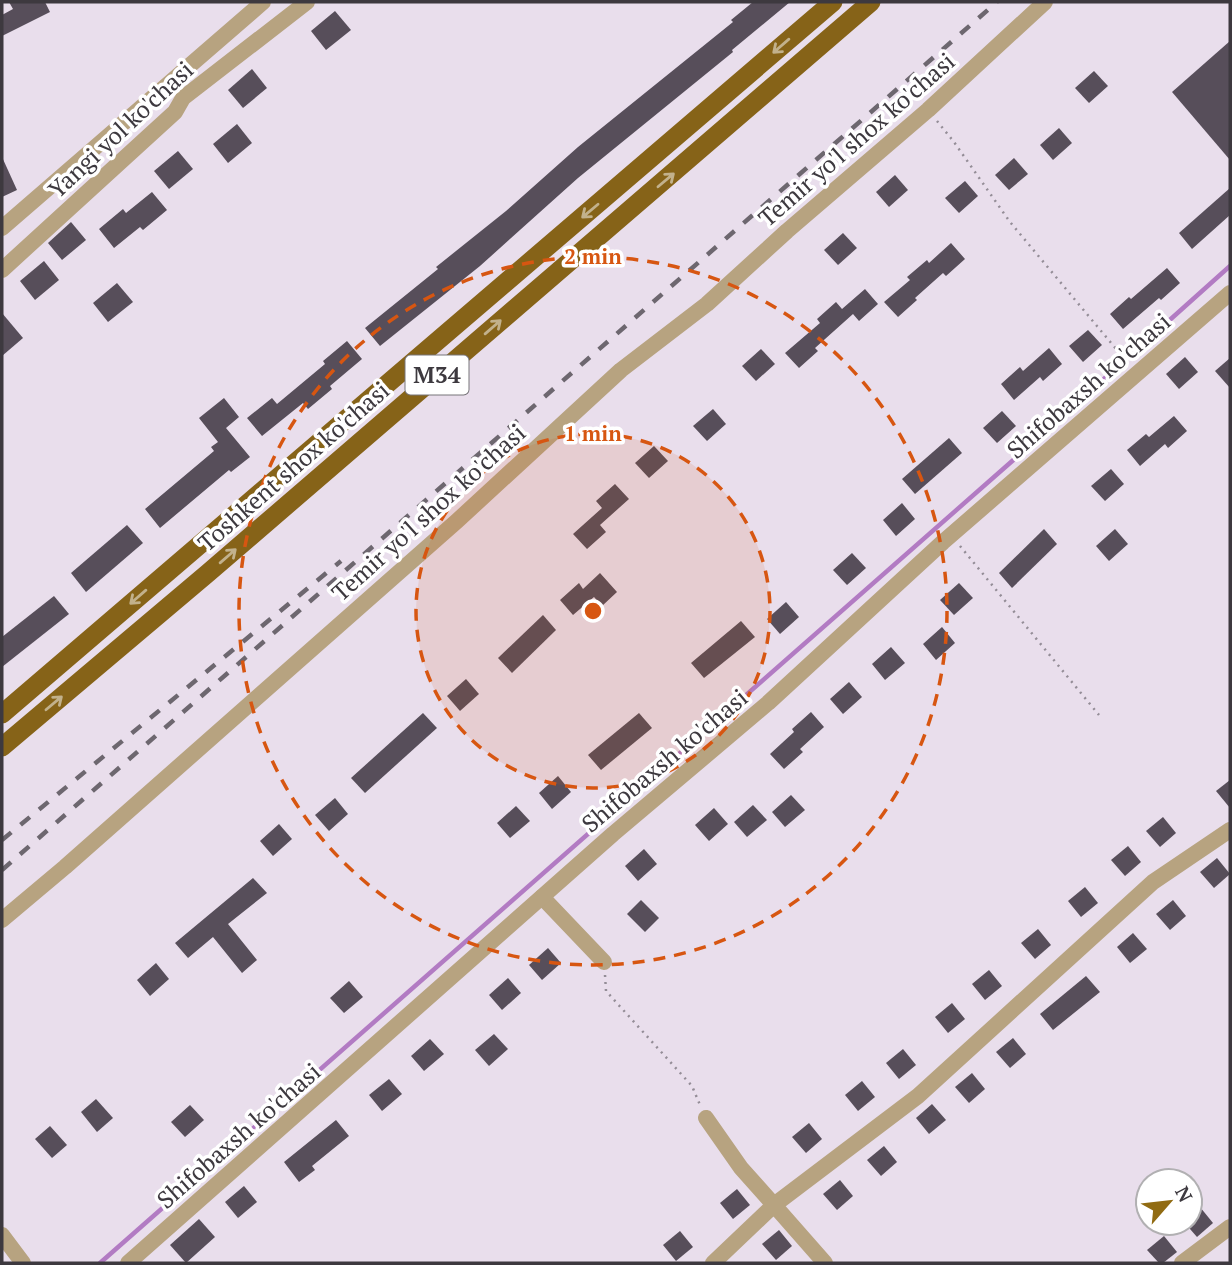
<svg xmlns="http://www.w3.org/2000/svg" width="1232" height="1265" font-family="'PT Serif',serif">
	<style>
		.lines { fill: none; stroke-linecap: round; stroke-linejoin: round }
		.stream { stroke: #b27bc3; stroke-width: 4.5 }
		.building { fill: #574e5a }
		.path { stroke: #948d97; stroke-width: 2.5; stroke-dasharray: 2 5; stroke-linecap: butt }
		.minor { stroke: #b7a380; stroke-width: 16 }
		.trunk { stroke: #866318; stroke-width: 19 }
		.rail { stroke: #6d676f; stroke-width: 4.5; stroke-dasharray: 12 12; stroke-linecap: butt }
		.oneway { stroke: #c2b18c }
		.ring { fill: none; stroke: #d75611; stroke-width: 3.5; stroke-dasharray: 12 9 }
		.labels { text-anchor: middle; stroke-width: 7; stroke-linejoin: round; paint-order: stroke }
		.shield { fill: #fff; stroke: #777479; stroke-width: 2 }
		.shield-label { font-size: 23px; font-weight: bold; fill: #3d393f }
		.street-label { font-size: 24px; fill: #3d393f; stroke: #fff }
		.centre { fill: #d75611; stroke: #fff; stroke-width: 3.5 }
		.ring-label { font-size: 21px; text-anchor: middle; font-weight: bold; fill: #d75611; stroke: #fff; stroke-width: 7; stroke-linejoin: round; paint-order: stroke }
	</style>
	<rect width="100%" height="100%" fill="#e9deec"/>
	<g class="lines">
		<path class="stream" d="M100,1263L1019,455L1230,266"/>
	</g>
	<g class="building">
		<path d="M9,2H45L50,12L2,36V15L13,9Z"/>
		<path d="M753,2H790L732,50L733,52L578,178L480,266L380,346L365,328L438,269L436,267L506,211L578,147L733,22L731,20Z"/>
		<path d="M335,11L351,30L326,50L311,31Z"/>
		<path d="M1230,41V160L1172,92Z"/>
		<path d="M252,69L267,88L243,108L228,90Z"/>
		<path d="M1094,71L1108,86L1089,103L1075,88Z"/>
		<path d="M237,124L252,143L228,163L213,144Z"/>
		<path d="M1059,128L1072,143L1053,160L1040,145Z"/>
		<path d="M178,151L193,169L169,189L154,171Z"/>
		<path d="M2,157L17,190L2,197Z"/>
		<path d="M1014,158L1028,174L1009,190L995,175Z"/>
		<path d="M895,175L908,190L889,207L876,192Z"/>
		<path d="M965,181L978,196L959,213L945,198Z"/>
		<path d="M1230,188V215L1192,249L1179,233Z"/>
		<path d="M152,192L167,210L143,230L140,227L114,248L99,229L123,209L126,213Z"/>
		<path d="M71,222L86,240L62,260L48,243Z"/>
		<path d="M843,233L857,248L838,265L824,250Z"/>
		<path d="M951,243L965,259L946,276L943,273L915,298L917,300L898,317L884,302L910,280L907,277L927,260L929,263Z"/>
		<path d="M44,261L59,280L35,300L20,281Z"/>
		<path d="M1167,268L1180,283L1161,300L1159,298L1123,329L1110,314L1129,297L1131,299Z"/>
		<path d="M117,283L133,302L108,322L93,303Z"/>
		<path d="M865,289L878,304L859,321L853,314L815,348L818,351L799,368L785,353L820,323L817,319L836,302L842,309Z"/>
		<path d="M2,313L23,338L2,356Z"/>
		<path d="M1088,330L1102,345L1083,362L1069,346Z"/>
		<path d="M347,341L362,359L330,386L332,389L308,409L303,403L262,436L247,418L272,398L277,404L325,364L323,361Z"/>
		<path d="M1049,348L1062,364L1043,381L1040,377L1014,400L1001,384L1020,367L1023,371Z"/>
		<path d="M761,349L775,364L756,381L742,366Z"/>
		<path d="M1185,357L1198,372L1179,389L1166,374Z"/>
		<path d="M1230,358V388L1215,371Z"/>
		<path d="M224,398L239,417L226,428L250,457L231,472L229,470L160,528L145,509L214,451L211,447L218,442L199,418Z"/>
		<path d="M713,409L726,424L707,441L693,426Z"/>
		<path d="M1002,411L1016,426L997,443L983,428Z"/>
		<path d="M1174,416L1187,431L1168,448L1165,444L1140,466L1127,450L1146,434L1149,437Z"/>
		<path d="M949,438L962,453L915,494L902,479Z"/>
		<path d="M654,446L668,461L649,478L635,463Z"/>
		<path d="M1111,469L1124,484L1105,501L1091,486Z"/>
		<path d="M615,484L629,499L600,525L606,532L587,549L573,534L602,508L596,501Z"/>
		<path d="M902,503L915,519L896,536L883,520Z"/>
		<path d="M127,525L143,543L86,592L71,573Z"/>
		<path d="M1044,529L1057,544L1012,588L999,573Z"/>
		<path d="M1115,529L1128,544L1109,561L1096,546Z"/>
		<path d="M852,553L866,568L847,585L833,570Z"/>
		<path d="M600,573L617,592L602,606L594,597L573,615L560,600L579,583L583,589Z"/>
		<path d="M959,583L973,598L954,615L940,600Z"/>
		<path d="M54,596L69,614L2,667V637Z"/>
		<path d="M786,602L799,617L780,634L767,619Z"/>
		<path d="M543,615L556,630L512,673L498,658Z"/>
		<path d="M741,621L755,637L704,678L691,663Z"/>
		<path d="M942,627L955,643L936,660L923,644Z"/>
		<path d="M891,647L905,663L885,680L872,664Z"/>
		<path d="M466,679L479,694L460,711L447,696Z"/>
		<path d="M849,682L862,697L843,714L830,699Z"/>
		<path d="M811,712L824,727L800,749L803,752L784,769L770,754L794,732L792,729Z"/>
		<path d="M423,713L437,728L365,793L351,778Z"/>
		<path d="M639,713L652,728L601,770L588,755Z"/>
		<path d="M558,776L571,792L552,809L539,793Z"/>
		<path d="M1230,780V808L1216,791Z"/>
		<path d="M791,795L805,810L785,827L772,812Z"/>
		<path d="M335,798L348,814L329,831L315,815Z"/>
		<path d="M753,805L767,820L747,837L734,822Z"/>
		<path d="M516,806L530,821L510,838L497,823Z"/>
		<path d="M714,808L728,824L709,841L695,825Z"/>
		<path d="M1163,817L1176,833L1160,847L1146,831Z"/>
		<path d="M279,824L292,839L273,856L260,841Z"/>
		<path d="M1128,846L1141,862L1125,876L1111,860Z"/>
		<path d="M644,849L657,864L638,881L625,866Z"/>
		<path d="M1217,858L1230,874L1214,888L1200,872Z"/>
		<path d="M253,878L267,893L228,924L257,960L242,973L213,937L188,958L175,943Z"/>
		<path d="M1085,887L1098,903L1081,917L1068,901Z"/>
		<path d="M641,900L659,918L645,932L627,914Z"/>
		<path d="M1173,900L1186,916L1170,930L1156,914Z"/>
		<path d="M1038,929L1051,945L1035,959L1021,943Z"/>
		<path d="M1133,933L1147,949L1130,963L1117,947Z"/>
		<path d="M548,948L561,963L542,980L529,965Z"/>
		<path d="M156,963L169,979L150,996L137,980Z"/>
		<path d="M989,970L1002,986L985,1000L972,984Z"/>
		<path d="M1086,976L1100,992L1053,1030L1040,1014Z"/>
		<path d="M508,978L521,993L502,1010L489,995Z"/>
		<path d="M349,981L363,997L344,1013L330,998Z"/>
		<path d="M952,1003L965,1019L948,1033L935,1017Z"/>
		<path d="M494,1034L508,1049L489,1066L475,1050Z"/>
		<path d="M1013,1038L1026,1054L1010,1068L996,1052Z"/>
		<path d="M430,1039L444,1054L424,1071L411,1056Z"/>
		<path d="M903,1049L916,1065L899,1079L886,1063Z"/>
		<path d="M972,1073L985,1089L969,1103L955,1087Z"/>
		<path d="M389,1079L402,1094L382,1111L369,1095Z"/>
		<path d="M862,1081L875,1097L858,1111L845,1095Z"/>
		<path d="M96,1099L113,1118L97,1132L81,1112Z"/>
		<path d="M932,1104L946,1120L929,1134L916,1118Z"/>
		<path d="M190,1105L204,1120L185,1137L171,1122Z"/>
		<path d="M336,1120L349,1136L312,1166L315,1170L299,1182L284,1162Z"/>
		<path d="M809,1123L822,1139L806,1153L792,1137Z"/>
		<path d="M50,1126L67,1145L52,1158L35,1139Z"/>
		<path d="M884,1146L897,1162L881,1176L867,1160Z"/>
		<path d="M840,1180L853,1196L837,1210L823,1194Z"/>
		<path d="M244,1186L257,1202L238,1218L225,1202Z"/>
		<path d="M737,1189L750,1205L733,1219L720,1203Z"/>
		<path d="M1200,1207L1213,1223L1197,1237L1190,1229V1216Z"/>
		<path d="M199,1219L215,1237L186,1263L170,1245Z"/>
		<path d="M779,1230L792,1246L776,1260L762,1244Z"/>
		<path d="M680,1231L693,1247L676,1261L663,1245Z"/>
		<path d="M1164,1236L1177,1252L1163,1263H1159L1147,1250Z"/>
	</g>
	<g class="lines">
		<g class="path">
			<path d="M937,121L954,142L1010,222L1117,350"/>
			<path d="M960,546L1099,715"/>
			<path d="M605,975L606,991L692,1086L700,1105"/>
		</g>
		<g class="minor">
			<path d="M2,228L263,2"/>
			<path d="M2,270L175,112L183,98L307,2"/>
			<path d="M542,897L604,962"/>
			<path d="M2,920L65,867L457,521L621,370L707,304L787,231L928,110L1045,2"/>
			<path d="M706,1118L741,1168L774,1205L918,1096L1153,882L1230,830"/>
			<path d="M2,1235L23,1263"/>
			<path d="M128,1263L613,834L768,703L943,542L1230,293"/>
			<path d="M713,1263L774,1205L825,1263"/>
			<path d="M1182,1263L1230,1227"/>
		</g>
		<g class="trunk">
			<path d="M2,714L833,2"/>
			<path d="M2,747L208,573L871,2"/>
		</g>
		<g class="rail">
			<path d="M2,840L341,561"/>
			<path d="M2,870L997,2"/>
		</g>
	</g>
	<defs><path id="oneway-shaft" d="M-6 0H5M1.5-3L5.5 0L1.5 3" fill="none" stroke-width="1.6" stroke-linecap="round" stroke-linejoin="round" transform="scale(1.75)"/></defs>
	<g class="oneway">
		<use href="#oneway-shaft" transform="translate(781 46) rotate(139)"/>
		<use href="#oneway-shaft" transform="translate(666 180) rotate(-40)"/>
		<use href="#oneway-shaft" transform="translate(590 211) rotate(140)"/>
		<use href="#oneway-shaft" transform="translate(493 327) rotate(-41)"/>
		<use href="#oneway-shaft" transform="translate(228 556) rotate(-41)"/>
		<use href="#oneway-shaft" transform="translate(138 597) rotate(139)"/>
		<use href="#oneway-shaft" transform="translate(54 703) rotate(-40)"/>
	</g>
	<circle cx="593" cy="611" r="177" fill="#d75611" fill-opacity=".12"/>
	<g class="ring">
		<circle cx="593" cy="611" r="177"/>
		<circle cx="593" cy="611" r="354"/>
	</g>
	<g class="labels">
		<rect class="shield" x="405.5" y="355.5" width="63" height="39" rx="5"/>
		<g class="shield-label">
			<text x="437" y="383">M34</text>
		</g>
		<g class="street-label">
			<text transform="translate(121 130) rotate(-43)" y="8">Yangi yol ko'chasi</text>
			<text transform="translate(857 140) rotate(-41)" y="8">Temir yo'l shox ko'chasi</text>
			<text transform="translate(1089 386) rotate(-41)" y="8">Shifobaxsh ko'chasi</text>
			<text transform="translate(294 467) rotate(-41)" y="8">Toshkent shox ko'chasi</text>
			<text transform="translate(429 513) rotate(-42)" y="8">Temir yo'l shox ko'chasi</text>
			<text transform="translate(665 761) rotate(-40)" y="8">Shifobaxsh ko'chasi</text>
			<text transform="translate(239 1136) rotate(-41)" y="8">Shifobaxsh ko'chasi</text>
		</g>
	</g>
	<circle cx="593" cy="611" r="10" class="centre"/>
	<g class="ring-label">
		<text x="593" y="264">2 min</text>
		<text x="593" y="441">1 min</text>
	</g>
	<rect width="1232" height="1265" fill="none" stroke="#3d393f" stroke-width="7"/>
	<g transform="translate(1169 1202) rotate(62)"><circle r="33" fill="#ffffff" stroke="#b1b0b2" stroke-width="2"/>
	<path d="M0-5L12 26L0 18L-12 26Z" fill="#916b12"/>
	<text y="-10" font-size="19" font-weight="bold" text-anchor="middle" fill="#3d393f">N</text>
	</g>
</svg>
